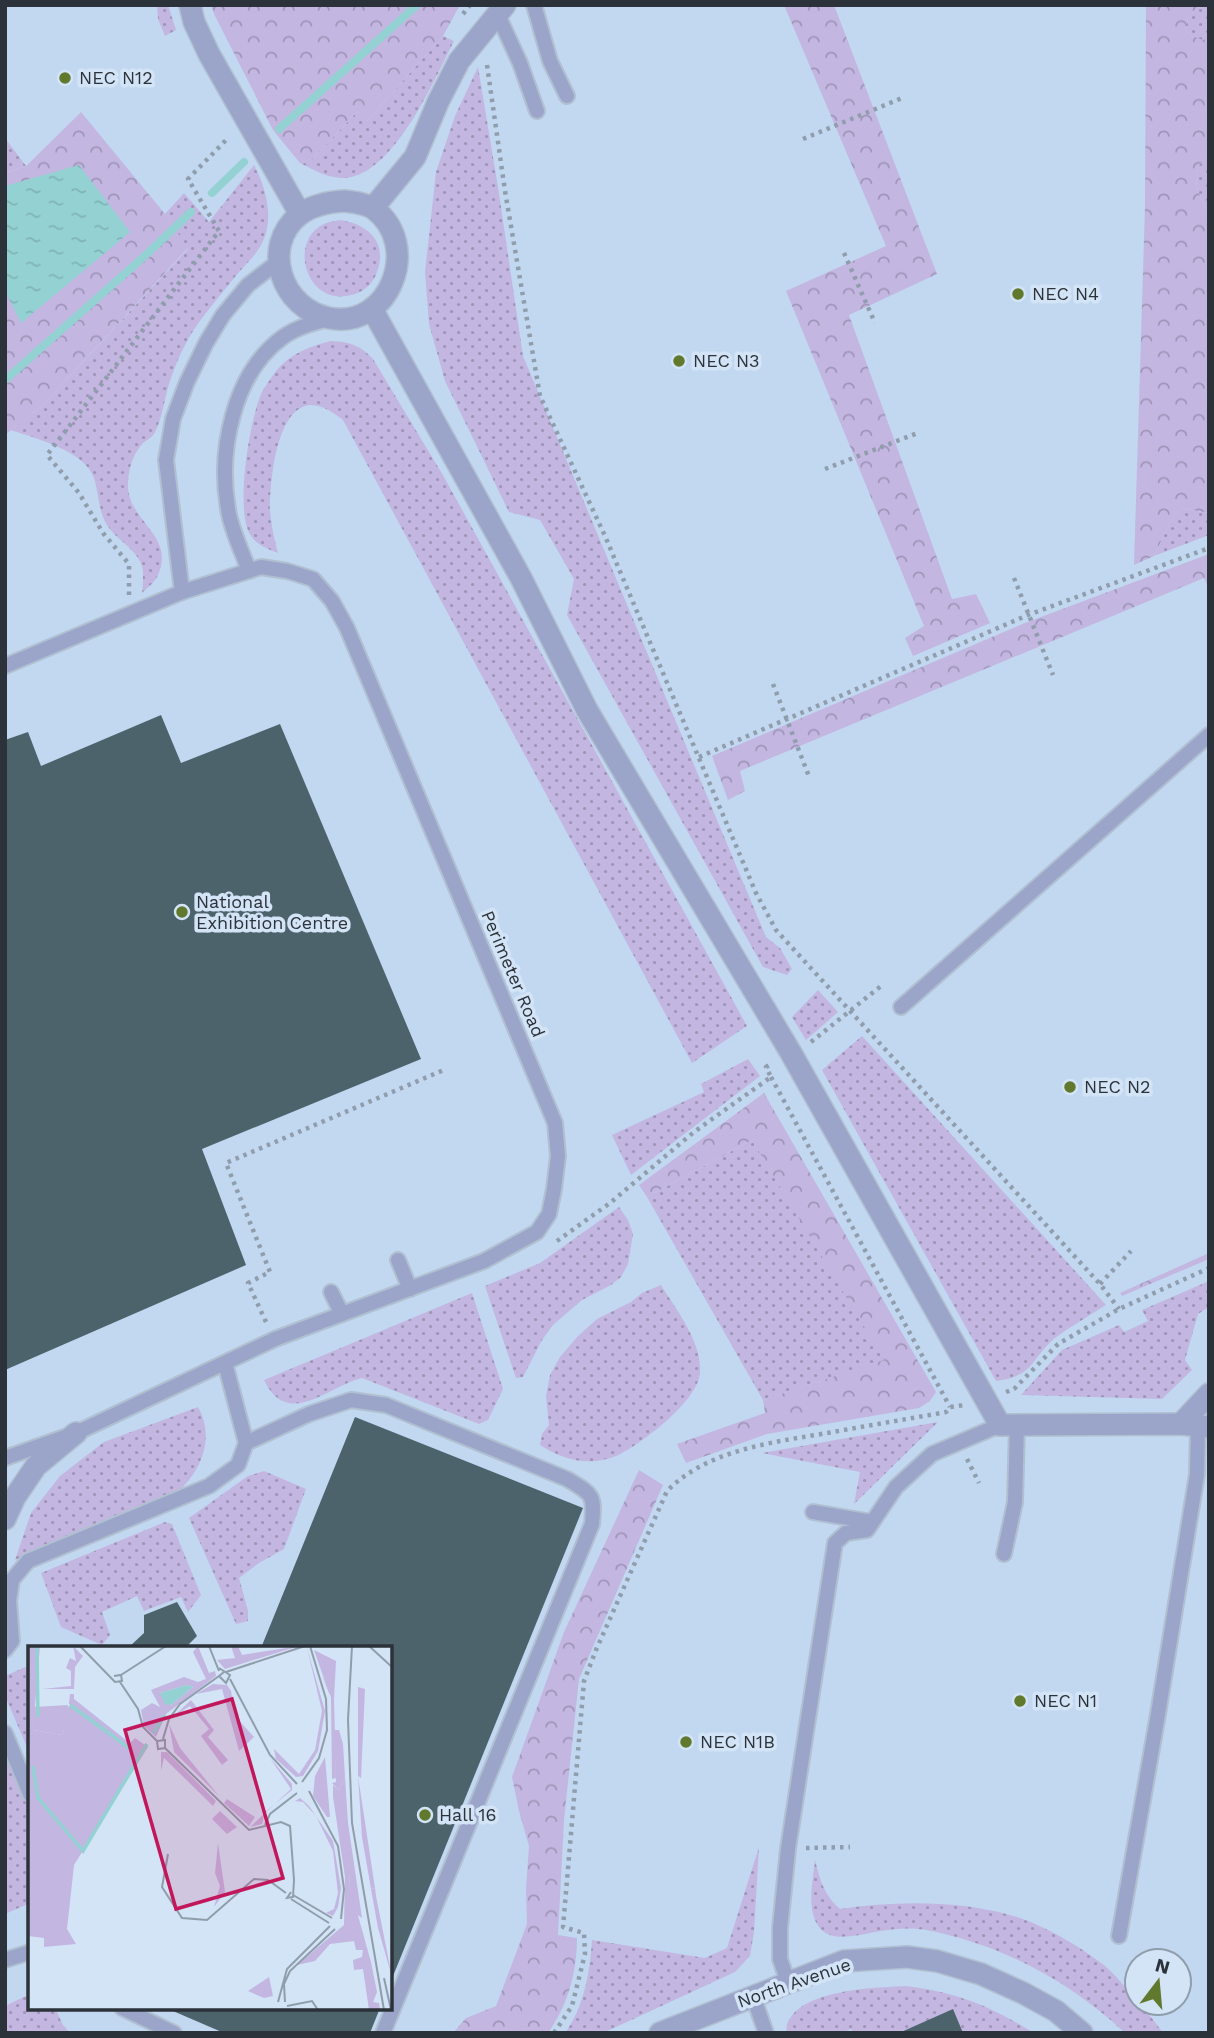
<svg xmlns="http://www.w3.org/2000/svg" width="1214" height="2038" font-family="'Work Sans',sans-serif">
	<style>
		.built { fill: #c1d8f0; fill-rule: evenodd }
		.green { fill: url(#green-dots) }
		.forest { fill: url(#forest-crowns) }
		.water { fill: url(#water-ripples) }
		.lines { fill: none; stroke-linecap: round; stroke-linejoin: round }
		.stream { stroke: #94d1d3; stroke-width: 8 }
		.building { fill: #4c636c }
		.lane-casing { stroke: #b1c0d1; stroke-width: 18 }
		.street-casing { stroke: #b1c0d1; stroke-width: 24 }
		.path { stroke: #909dac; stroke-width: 4.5; stroke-dasharray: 3.5 5; stroke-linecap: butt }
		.lane { stroke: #9ba5ca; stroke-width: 14 }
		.street { stroke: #9ba5ca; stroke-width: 21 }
		.poi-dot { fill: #61792c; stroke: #d3e4f7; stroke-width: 2.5 }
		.labels { text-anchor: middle; stroke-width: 7; stroke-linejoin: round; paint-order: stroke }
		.poi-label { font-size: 18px; fill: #2b3239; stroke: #d3e4f7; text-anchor: start }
		.street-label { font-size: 18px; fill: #2b3239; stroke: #d3e4f7 }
		.inset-river { fill: none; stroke: #94d1d3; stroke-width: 3.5 }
		.inset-road { fill: none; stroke: #909dab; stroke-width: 2 }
		.view { fill: #c2185b; fill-opacity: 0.15; stroke: #c2185b; stroke-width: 3.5 }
		.inset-edge { fill: none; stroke: #2b3239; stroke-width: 3.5 }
	</style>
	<defs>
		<pattern id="green-dots" width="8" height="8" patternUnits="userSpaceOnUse" patternTransform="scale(1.75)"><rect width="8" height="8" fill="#c3b6e1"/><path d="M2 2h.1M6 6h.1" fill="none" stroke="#9f95b7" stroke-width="1.8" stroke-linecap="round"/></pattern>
		<pattern id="forest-crowns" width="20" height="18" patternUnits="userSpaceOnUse" patternTransform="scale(1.75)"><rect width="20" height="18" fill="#c3b6e1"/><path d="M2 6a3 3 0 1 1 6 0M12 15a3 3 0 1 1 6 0" fill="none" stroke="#9f95b7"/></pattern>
		<pattern id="water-ripples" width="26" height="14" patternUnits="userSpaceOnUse" patternTransform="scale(1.75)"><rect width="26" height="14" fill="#94d1d3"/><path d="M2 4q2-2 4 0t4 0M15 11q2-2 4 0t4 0" fill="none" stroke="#80b4b6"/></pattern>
	</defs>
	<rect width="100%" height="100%" fill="#d3e4f7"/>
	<path class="built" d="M5,5H1209V2033H5V435L42,406L81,112L26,166L5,173ZM30,1648H390V2008H30ZM1137,1961H1179V2003H1137Z"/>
	<g class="green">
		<path d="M157,5H168L176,30L165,36L158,19Z"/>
		<path d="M1202,5H1209V38L1203,41L1192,36L1185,30L1188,17Z"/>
		<path d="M443,36L454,41C434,80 392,180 341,178C325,177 314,170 300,163L313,158L359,110L367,121Z"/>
		<path d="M478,67L498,187L523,356L766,937L780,948L792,969L787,975L763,967L567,615L574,579L540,520L509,512L445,381L429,324L425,272L436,172L455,116Z"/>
		<path d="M5,138L26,166L5,173Z"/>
		<path d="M1209,157V215L1196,187L1198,166Z"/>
		<path d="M254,165C265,186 273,213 265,236C259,254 245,264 234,278C217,300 196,322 184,347C178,358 174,370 170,381C165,395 162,420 155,432C153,437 147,440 143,443C133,454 129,467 128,482C125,521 178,535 157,577C154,583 147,588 142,593C143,586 143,578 143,571C141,551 117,541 107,525C98,511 99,493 94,478C84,450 36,439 11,430L42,406L188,249L165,214L184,193L209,222Z"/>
		<path d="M340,220C368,224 388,242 377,272C374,282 365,291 355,294C306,310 287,241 324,224C328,222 335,221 340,220Z"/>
		<path d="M331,341C350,342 360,345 373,359L444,477L747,1026L692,1063L343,420C334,413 322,404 309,405C275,410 270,485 270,510C271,524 274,539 278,553C268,549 257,545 251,536C234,512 250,420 261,394C265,386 271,378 276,371C290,354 310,346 331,341Z"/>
		<path d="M1181,508L1209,513V535L1154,556L1170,522Z"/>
		<path d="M818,990L838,1012L806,1040L792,1017Z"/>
		<path d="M862,1036L1106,1305C1089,1316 1071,1326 1055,1338C1030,1359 1035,1376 996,1381L822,1070Z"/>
		<path d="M748,1059L760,1076L631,1175L612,1135L704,1092L701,1084Z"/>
		<path d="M752,1140L885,1360L763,1400L647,1197Z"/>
		<path d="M619,1207L628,1220L633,1234L628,1264L621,1277L611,1285L582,1300L553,1325L542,1340L523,1377L516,1378L485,1286L540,1263Z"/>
		<path d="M1209,1281V1307L1198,1314L1185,1360L1192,1370L1162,1399L1021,1395L1062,1350L1119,1325L1124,1332L1148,1321L1142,1310Z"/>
		<path d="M661,1285C677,1311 702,1342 700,1373C698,1400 645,1441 622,1453C616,1457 604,1460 596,1461C576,1463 557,1456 540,1445L542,1434L549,1425L546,1396L550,1375L560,1357L578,1336L597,1319L631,1302L642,1293Z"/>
		<path d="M472,1293L503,1389L488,1420L479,1424L362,1378C328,1386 288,1430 264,1380Z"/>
		<path d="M198,1407C216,1439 200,1474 174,1495L15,1560L31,1513L60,1476L104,1442Z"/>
		<path d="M938,1422L854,1504L860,1472L762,1453Z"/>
		<path d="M264,1471L306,1489L284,1549L259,1563L239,1578L248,1611V1621L236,1624L189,1518L248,1476Z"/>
		<path d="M165,1522L172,1524L201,1595L188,1612L181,1597L144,1611L137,1596L102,1612L110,1635L102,1645L61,1627L41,1573Z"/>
		<path d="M30,1665V1754L5,1696V1676Z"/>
		<path d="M5,1751L30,1807V1903L5,1914Z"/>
		<path d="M759,1847L754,1932L750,1956L735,1972L603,2033H565C584,2007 590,1972 592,1940L705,1958L727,1948Z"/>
		<path d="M815,1860C820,1880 824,1895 840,1909C895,1901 956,1900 1010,1915C1041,1923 1079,1946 1104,1965C1116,1975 1126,1989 1137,2000V2003L1142,2005L1163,2033H1125C1078,1989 1022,1956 960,1938C947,1935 932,1930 918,1929C906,1928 893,1929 881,1931C867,1933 841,1941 828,1934C803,1921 813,1882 815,1860Z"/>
		<path d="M905,1986C957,1992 990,2006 1034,2033H853L851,2029L842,2033H786C787,2029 786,2025 788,2022C804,1989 873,1988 905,1986Z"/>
		<path d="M30,1994V2008H55L63,2025L70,2033H5V2006Z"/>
	</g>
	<g class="forest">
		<path d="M211,5H460L443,36L366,122L358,111L313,158L300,163L273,130L215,16Z"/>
		<path d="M784,5H834L937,274L849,315L952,599L976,594L990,623L913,656L905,638L924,626L786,291L886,246Z"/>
		<path d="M1146,5H1202L1188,17L1185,30L1192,36L1203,40L1209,38V157L1198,166L1196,187L1209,215V513L1181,508L1170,522L1154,556L1134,565L1145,207Z"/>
		<path d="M81,112L165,214L188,248L42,406L5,435V173L26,166Z"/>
		<path d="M1209,554V589L1204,578L740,771L745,791L728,800L712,756L1025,623Z"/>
		<path d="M764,1093L936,1392L930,1401L919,1408L767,1434L686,1463L677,1444L765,1413L763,1400L884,1360L752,1140L647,1197L639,1185Z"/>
		<path d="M1209,1253V1259L1122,1296L1120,1293Z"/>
		<path d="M639,1470L663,1485L579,1679L564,1820L558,1935L577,1938C577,1972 568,2005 548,2033H453L466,2018L496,2006L527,1924L526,1888L529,1846L519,1811L512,1777L564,1632Z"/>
	</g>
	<path class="water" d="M79,165L130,232L21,323L5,291V186Z"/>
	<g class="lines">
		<g class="stream">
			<path d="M279,129L417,5"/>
			<path d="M212,193L244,162"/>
			<path d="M5,380L148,253L191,212"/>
		</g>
	</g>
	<g class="building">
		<path d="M161,715L181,763L280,724L421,1059L202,1149L246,1265L5,1370V740L28,732L41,766Z"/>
		<path d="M355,1417L583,1508L391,1981L390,1648H261Z"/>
		<path d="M177,1602L197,1636L185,1648H128L144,1633V1615Z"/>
		<path d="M166,2008H380L370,2033H224Z"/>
		<path d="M953,2009L963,2033H899Z"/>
	</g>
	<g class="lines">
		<g class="lane-casing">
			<g id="lane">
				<path d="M534,5L550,61L567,96"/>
				<path d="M497,13L520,63L537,111"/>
				<path d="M249,571C242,551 231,530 228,509C218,451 233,373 283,337C297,327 313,323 328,319"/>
				<path d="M182,592L166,460L173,419L187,382L206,343L223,315L248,285L279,261"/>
				<path d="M5,666L182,592L261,567L287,571L313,579L332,601L347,628L555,1123L558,1156L554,1189L549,1214L537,1232L484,1261L275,1339L76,1433L5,1458"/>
				<path d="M901,1007L1209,735"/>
				<path d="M398,1260L410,1289"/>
				<path d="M331,1292L342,1314"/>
				<path d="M246,1443L309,1414L351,1400L386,1405L567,1479C592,1494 595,1494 592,1524L383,2033"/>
				<path d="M813,1512L872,1522"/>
				<path d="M1004,1554L1015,1502L1017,1425"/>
				<path d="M5,1650L12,1641L9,1601L12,1580L28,1561L209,1486L238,1465L246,1443L225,1363"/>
				<path d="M5,1733L30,1794"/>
				<path d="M1119,1936L1158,1714L1197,1474L1198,1426"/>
				<path d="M5,1960L30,1952"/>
				<path d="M788,1982L780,1959V1928L788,1849L835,1543L846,1533L867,1530L896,1487L932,1454L1000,1425"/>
				<path d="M753,1996L766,2033"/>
				<path d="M122,2008L174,2033"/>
			</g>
		</g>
		<g class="street-casing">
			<g id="street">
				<path d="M190,5L194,22L209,54L300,214"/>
				<path d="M344,201C353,202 366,203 374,209C422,245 390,330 329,318C282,309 260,247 299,215C312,205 328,202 344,201Z"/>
				<path d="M373,208L415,157L438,102L459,61L505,5"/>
				<path d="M372,309L521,578L587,710L791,1053L1000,1425L1181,1424L1209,1427"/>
				<path d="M1181,1424L1209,1394"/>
				<path d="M5,1519L15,1497L36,1466L76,1433"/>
				<path d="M660,2033L844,1961L907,1957L937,1961L981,1974L1023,1993L1056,2011L1082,2033"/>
			</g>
		</g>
		<g class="path">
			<path d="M463,14L470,5"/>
			<path d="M487,65L505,191L540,396L605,536L756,893L776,930L1100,1284L1119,1309"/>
			<path d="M803,139L902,98"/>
			<path d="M844,253L875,323"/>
			<path d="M825,469L920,432"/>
			<path d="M1014,578L1053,675"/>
			<path d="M129,595V564L103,533L79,493L47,455L219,231L188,179L229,137"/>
			<path d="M773,684L810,779"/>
			<path d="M699,757L1028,615L1209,548"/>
			<path d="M811,1042L881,986"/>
			<path d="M771,1077L950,1407"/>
			<path d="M557,1241L610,1203L694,1132L771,1077L766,1067L773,1063"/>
			<path d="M1100,1284L1131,1251"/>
			<path d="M266,1322L248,1283L270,1272L226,1163L446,1069"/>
			<path d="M1006,1392L1014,1389L1058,1344L1119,1309L1209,1268"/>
			<path d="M967,1459L979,1483"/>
			<path d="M806,1848L850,1847"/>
			<path d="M554,2033L572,2006L585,1954L584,1933L563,1927L584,1681L596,1650L667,1491C709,1448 777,1442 833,1432C871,1425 908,1419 946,1412L950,1407L965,1405"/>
		</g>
		<use href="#lane" class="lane"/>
		<use href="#street" class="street"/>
	</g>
	<g class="poi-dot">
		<circle cx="65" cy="78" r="7"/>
		<circle cx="1018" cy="294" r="7"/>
		<circle cx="679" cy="361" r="7"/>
		<circle cx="182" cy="912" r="7"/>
		<circle cx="1070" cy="1087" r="7"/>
		<circle cx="1020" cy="1701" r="7"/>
		<circle cx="686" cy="1742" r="7"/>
		<circle cx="425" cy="1815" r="7"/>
	</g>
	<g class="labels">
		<g class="poi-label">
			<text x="79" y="84">NEC N12</text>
			<text x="1032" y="300">NEC N4</text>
			<text x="693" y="367">NEC N3</text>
			<text x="196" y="908">National<tspan x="196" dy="21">Exhibition Centre</tspan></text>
			<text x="1084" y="1093">NEC N2</text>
			<text x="1034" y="1707">NEC N1</text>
			<text x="700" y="1748">NEC N1B</text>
			<text x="439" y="1821">Hall 16</text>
		</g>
		<g class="street-label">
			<text transform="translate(513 974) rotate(67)" y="6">Perimeter Road</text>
			<text transform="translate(794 1983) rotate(-19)" y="6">North Avenue</text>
		</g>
	</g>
	<g transform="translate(28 1646)">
		<rect width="364" height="364" fill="#d3e4f7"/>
		<path d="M45,0L55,10L47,21L46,43H14L43,40V25L38,22L42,12L48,15ZM294,30L306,53L308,132L304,133L303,51ZM42,48H46V53L103,98L100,101L41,58ZM40,59L35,89L5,84L6,61ZM141,78L152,102L191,150L146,106ZM133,106H139L188,155L185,160L136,112L133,125ZM242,112L264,138V144L237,166L234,178L222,181L263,143ZM330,130L347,242L343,243L334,191ZM317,131L320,177L334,272L327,267L322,241L316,162L305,151V139L311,144ZM199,153L227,171L221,180L196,157ZM192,165L209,181L199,188L184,173Z" fill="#c3b6e1"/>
		<path d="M0,0H12L5,84L35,89L38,62L46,58L99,100L107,92L120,101L46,219L39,283L48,298L16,301V292L0,290ZM170,0L181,27L187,25L188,30L138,68L128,91L116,80L113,64L124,57L132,61L123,44L156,31L170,36L178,33L165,6ZM159,39L165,41L143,59L132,47ZM203,0H210L214,9L271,0L197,23L189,14L207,12ZM279,2L297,65L290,105L275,130L268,131L248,113L246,103L271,128L287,104L294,65ZM286,4L308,15L306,53L301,47ZM185,38L199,39L203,45L207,70L226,91L211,105L194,43L168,48ZM330,41L337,43L333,132L330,130ZM163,54L186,84L180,91L200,114L194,119L173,90L181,83L162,60L146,70ZM306,84H311L315,98L317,131L311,144L304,137L308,136ZM297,111L302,171H299L285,150L287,130ZM305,151L317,157L322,241L343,316L349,346L345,356L351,357L352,364H341L335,323L326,324L325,314L334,311L335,304H328L326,295L302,298L287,315L269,319L316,279L317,231ZM272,152L281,160L305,195L313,242L310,261L305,270L298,267L306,263L310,247L305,205L288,170L275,156L267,155ZM190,197L197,246L186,261L192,240L187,227ZM347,242L348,250L364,331L350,282L343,243ZM241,331L245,350L236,352L220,345Z" fill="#c3b6e1" fill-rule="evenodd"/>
		<path d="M159,39L165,41L143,59L137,58L132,47Z" fill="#94d1d3"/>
		<path class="inset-river" d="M9,2L10,71M42,59L101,102M125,87L137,69M5,120L10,152L55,205L119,98"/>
		<path class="inset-road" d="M52,0L87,36L94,35L93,29L86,30M181,0L191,25M324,0L320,74L324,177L356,364M341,0L364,21M191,22L202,29L198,37L191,30L196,26M198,26L277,0M93,29L138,0M202,33L242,109L269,138M92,36L110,63L115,81L129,95M135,93L141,73L152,58L191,30M137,102L130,103L129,95L137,94V102L221,184L253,176L262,180L266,234L265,251L259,252L263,246M274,136L291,112L299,84L298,53L282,0M281,145L310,200L316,243L313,273M237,179L242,168L269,147M140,208L134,241L154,272L179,274L226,233L240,234L258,247M265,249L304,272M263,253L301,277M356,332L363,364M250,356L259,323L302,280M257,356L256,338L262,325L307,283M259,360L284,355L290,364"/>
		<path class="view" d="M204,53L255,232L148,263L97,84Z"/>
		<rect width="364" height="364" class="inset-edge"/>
	</g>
	<rect width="1214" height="2038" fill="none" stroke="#2b3239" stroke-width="14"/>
	<g transform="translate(1158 1982) rotate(16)"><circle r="33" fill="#d3e4f7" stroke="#909dab" stroke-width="2"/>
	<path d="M0-5L12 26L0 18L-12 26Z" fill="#61792c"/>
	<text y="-10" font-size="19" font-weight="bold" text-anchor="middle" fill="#2b3239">N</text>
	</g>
</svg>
